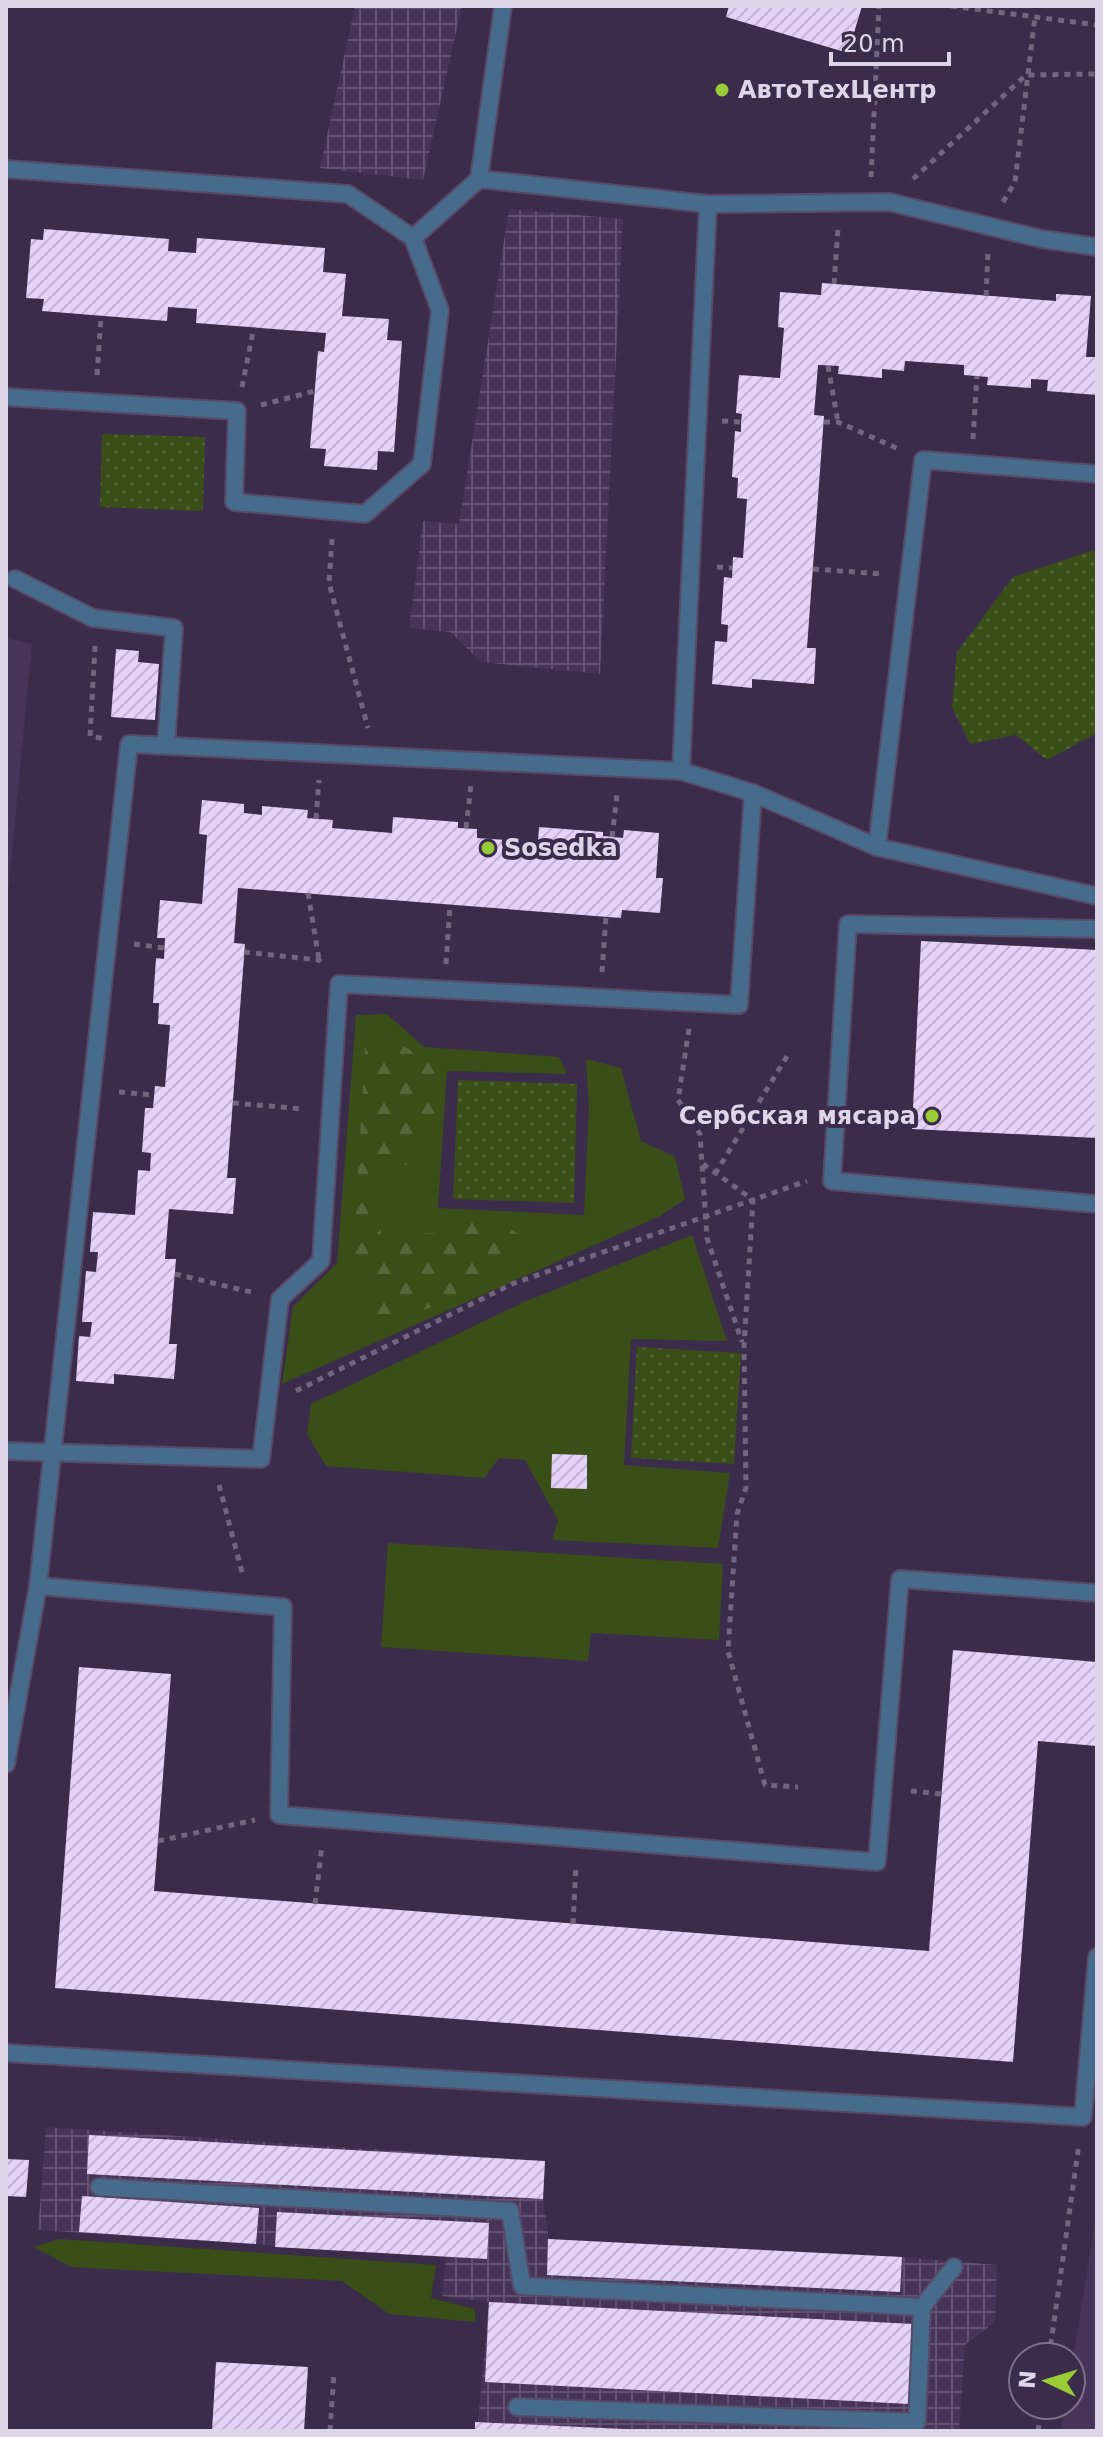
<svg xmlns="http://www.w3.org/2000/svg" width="1103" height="2437" font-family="'DejaVu Sans',sans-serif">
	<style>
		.built { fill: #473459 }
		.industrial { fill: url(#industrial-grid) }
		.grass { fill: #3a4e17 }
		.forest { fill: url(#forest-firs) }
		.park { fill: url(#park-dots) }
		.building { fill: url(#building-hatch) }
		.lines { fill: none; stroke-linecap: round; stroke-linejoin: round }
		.lane-casing { stroke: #584a67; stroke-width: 20 }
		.path { stroke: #726580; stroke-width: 5; stroke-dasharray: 6 6; stroke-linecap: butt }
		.lane { stroke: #466b8c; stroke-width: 16 }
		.poi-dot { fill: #99cb35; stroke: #3b2c4b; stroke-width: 3 }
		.labels { text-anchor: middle; stroke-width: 8; stroke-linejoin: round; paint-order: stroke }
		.poi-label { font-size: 24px; font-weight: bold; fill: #ded5e8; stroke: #3b2c4b; text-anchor: start }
	</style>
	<defs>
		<pattern id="industrial-grid" width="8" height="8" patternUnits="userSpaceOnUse" patternTransform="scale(2)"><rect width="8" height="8" fill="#473459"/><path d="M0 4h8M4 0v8" fill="none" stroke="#615071"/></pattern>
		<pattern id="forest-firs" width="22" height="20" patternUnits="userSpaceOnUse" patternTransform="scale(2)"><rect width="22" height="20" fill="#3a4e17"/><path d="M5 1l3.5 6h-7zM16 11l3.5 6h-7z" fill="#566739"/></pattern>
		<pattern id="park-dots" width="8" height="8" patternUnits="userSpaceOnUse" patternTransform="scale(2)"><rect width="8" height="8" fill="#3a4e17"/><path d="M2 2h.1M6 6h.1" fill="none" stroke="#566739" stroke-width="1.8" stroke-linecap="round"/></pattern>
		<pattern id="building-hatch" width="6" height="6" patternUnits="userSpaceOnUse" patternTransform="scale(2)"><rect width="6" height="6" fill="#e4d2f8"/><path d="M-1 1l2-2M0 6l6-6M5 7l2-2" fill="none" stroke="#c4b5d4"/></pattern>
	</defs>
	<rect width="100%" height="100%" fill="#3b2c4b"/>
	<g class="built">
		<path d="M6,638L32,644L6,915Z"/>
		<path d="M1097,2210V2431H1061L1065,2405H1071V2370Z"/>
	</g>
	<g class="industrial">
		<path d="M355,6H462L423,180L320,168Z"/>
		<path d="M509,209L623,219L600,674L481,662L450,632L409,628L423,521L459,524Z"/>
		<path d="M46,2127L545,2161L543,2199L549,2239L902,2257L997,2265L995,2322L965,2345L959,2431H477L489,2302L442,2296L446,2257L38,2230Z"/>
	</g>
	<g class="grass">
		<path d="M387,1014L424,1047L559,1057L567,1074L447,1071L438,1208L584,1215L589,1105L586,1059L621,1068L641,1141L675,1157L685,1199L660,1216L282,1384L293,1307L337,1263L356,1015Z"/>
		<path d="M692,1235L727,1341L631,1339L624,1465L730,1473L718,1548L552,1540L558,1520L525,1460L499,1458L484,1478L326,1466L307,1434L311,1404L524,1302Z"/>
		<path d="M388,1543L723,1564L719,1640L591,1633L588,1661L381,1647Z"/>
		<path d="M59,2239L436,2265L431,2298L475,2309V2322L389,2314L342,2281L71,2267L34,2247Z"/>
	</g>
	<path class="forest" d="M366,1030L402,1045L436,1066L434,1122L413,1162L366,1179L382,1236L438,1233L467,1219L497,1221L533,1243L473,1292L379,1326L375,1287L352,1278Z"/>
	<g class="park">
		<path d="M102,434L205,437L203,511L100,507Z"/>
		<path d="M1097,549V733L1047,760L1016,735L970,744L952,707L957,652L1013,577Z"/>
		<path d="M458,1080L577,1084L574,1203L453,1199Z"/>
		<path d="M637,1347L741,1353L734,1464L631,1458Z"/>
	</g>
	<g class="building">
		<path d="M729,6H862L848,53L726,17Z"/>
		<path d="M44,229L169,239L168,251L196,253L197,238L325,248L323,272L346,274L342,316L389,319L387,340L402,341L394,452L378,451L377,470L324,466L326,449L310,448L318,351L324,352L326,333L196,323L197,309L168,307L167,321L42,311L44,299L26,298L31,239L43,240Z"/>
		<path d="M822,283L1056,301V294L1091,296L1086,357H1097V395L1047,391L1048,380L1031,379V388L987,385L988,377L964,375V365L905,361L904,371L882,369V378L838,374L839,366L818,365L814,415L824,416L807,648H816L814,684L752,679V688L712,684L715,641L727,642L728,625L721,624L724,577L732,578L733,557L743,558L747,499L737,498L738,478L732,477L735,431L741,432V422L742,414L736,413L739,375L780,378L784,328L778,327L780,292L821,295Z"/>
		<path d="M116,649L139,651L138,662L159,664L155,720L111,717Z"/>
		<path d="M202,800L244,804V813L262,815V806L308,810L307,818L333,820L332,828L392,833L393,817L458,822V828L477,829V838L538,842L539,827L603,832V836L623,838L624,830L659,833L656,878H663L660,913L622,910L621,918L238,888L234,943L245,944L227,1178H236L233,1214L169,1209L165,1259H176L169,1344H177L174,1379L114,1374V1384L76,1381L79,1336L90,1337L92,1322H82L86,1271L96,1272L98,1252H90L93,1212L135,1215L138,1170L150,1171L151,1153L142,1152L145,1108H153L155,1086L165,1087L170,1025L158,1024L159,1003H153L156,958L164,959L165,938H157L160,900L202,904L207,835L199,834Z"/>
		<path d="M921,941L1097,950V1138L912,1129Z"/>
		<path d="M552,1454L587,1455V1489L551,1488Z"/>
		<path d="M953,1650L1097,1662V1746L1038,1741L1013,2062L55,1988L79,1667L171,1674L154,1891L929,1951Z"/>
		<path d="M89,2135L545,2161L543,2199L87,2174Z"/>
		<path d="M6,2159L29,2160L26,2197L6,2196Z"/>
		<path d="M82,2196L259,2208L256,2244L79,2232Z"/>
		<path d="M277,2212L489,2223L487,2259L275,2247Z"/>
		<path d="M548,2239L902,2257L900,2292L547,2275Z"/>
		<path d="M489,2302L914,2324L909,2404L485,2382Z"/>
		<path d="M216,2362L308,2367L304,2431H212Z"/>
		<path d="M475,2422L624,2429V2431H475Z"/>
	</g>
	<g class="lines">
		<g class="lane-casing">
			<g id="lane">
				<path d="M503,6L479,179L708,204L681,771"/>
				<path d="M6,169L348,194L413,238L440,310L422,464L365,514L234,502L237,411L6,397"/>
				<path d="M708,204L889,202L1042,239L1097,247"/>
				<path d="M413,238L479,179"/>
				<path d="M15,579L93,618L174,628L166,746"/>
				<path d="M877,847L923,460L1097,474"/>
				<path d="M1097,929L848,924L832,1181L1097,1204"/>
				<path d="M6,1451L261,1459L280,1299L321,1261L339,984L739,1005L753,793"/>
				<path d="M38,1586L129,744L681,771L753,793L877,847L1097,896"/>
				<path d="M6,1764L38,1586L283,1607L279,1815L877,1862L900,1579L1097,1593"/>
				<path d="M6,2053L1083,2117L1097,1957"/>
				<path d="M99,2187L510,2211L522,2286L922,2307L954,2267"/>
				<path d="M517,2407L917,2422L922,2307"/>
			</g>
		</g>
		<g class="path">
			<path d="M951,6L1097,25"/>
			<path d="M871,177L879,6"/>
			<path d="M913,179L1026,75L1097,74"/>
			<path d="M1003,202L1015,182L1035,16"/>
			<path d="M834,284L838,229"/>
			<path d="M986,296L988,253"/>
			<path d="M828,366L838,422"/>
			<path d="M97,375L101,316"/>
			<path d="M242,387L254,327"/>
			<path d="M261,405L315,391"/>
			<path d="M722,421L741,422"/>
			<path d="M824,422H838L901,450"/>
			<path d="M973,439L977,376"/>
			<path d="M332,539L329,583L368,728"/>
			<path d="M717,567L732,568"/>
			<path d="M813,569L883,574"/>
			<path d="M95,646L90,736L105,739"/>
			<path d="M316,819L319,780"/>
			<path d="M466,828L471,785"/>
			<path d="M612,837L617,795"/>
			<path d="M308,893L319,960"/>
			<path d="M134,944L164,948"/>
			<path d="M244,952L319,960L322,963"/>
			<path d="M446,964L450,905"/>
			<path d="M602,972L606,917"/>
			<path d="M689,1029L678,1100L700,1134L707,1238L742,1342"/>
			<path d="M119,1092L153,1095"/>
			<path d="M233,1103L303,1109"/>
			<path d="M703,1164L753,1200L744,1347L746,1488L737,1514L728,1651L765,1785L798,1787"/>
			<path d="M715,1174L789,1053"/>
			<path d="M175,1274L255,1293"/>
			<path d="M296,1391L512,1284L807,1181"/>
			<path d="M219,1485L243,1576"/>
			<path d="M911,1791L941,1794"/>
			<path d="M158,1841L255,1820"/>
			<path d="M315,1904L322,1845"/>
			<path d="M573,1924L576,1865"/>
			<path d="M1049,2357L1079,2144"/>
			<path d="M330,2431L334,2372"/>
			<path d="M1038,2431L1042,2405"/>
		</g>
		<use href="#lane" class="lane"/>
	</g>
	<g class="poi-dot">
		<circle cx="722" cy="90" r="8"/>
		<circle cx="488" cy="848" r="8"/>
		<circle cx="932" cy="1116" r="8"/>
	</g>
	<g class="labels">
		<g class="poi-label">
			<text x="738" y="98">АвтоТехЦентр</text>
			<text x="504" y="856">Sosedka</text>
			<text x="916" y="1124" text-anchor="end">Сербская мясара</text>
		</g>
	</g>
	<rect width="1103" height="2437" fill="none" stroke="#ded5e8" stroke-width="16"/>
	<g transform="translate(1047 2381) rotate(274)"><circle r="38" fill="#3b2c4b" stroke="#7c708a" stroke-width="2"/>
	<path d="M0-6L14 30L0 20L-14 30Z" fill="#99cb35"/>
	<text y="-12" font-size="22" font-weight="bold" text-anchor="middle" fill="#ded5e8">N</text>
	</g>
	<path d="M831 52v12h118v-12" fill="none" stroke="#ded5e8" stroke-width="4"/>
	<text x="843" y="52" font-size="24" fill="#ded5e8" stroke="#3b2c4b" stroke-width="6" paint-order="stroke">20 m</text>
</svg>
